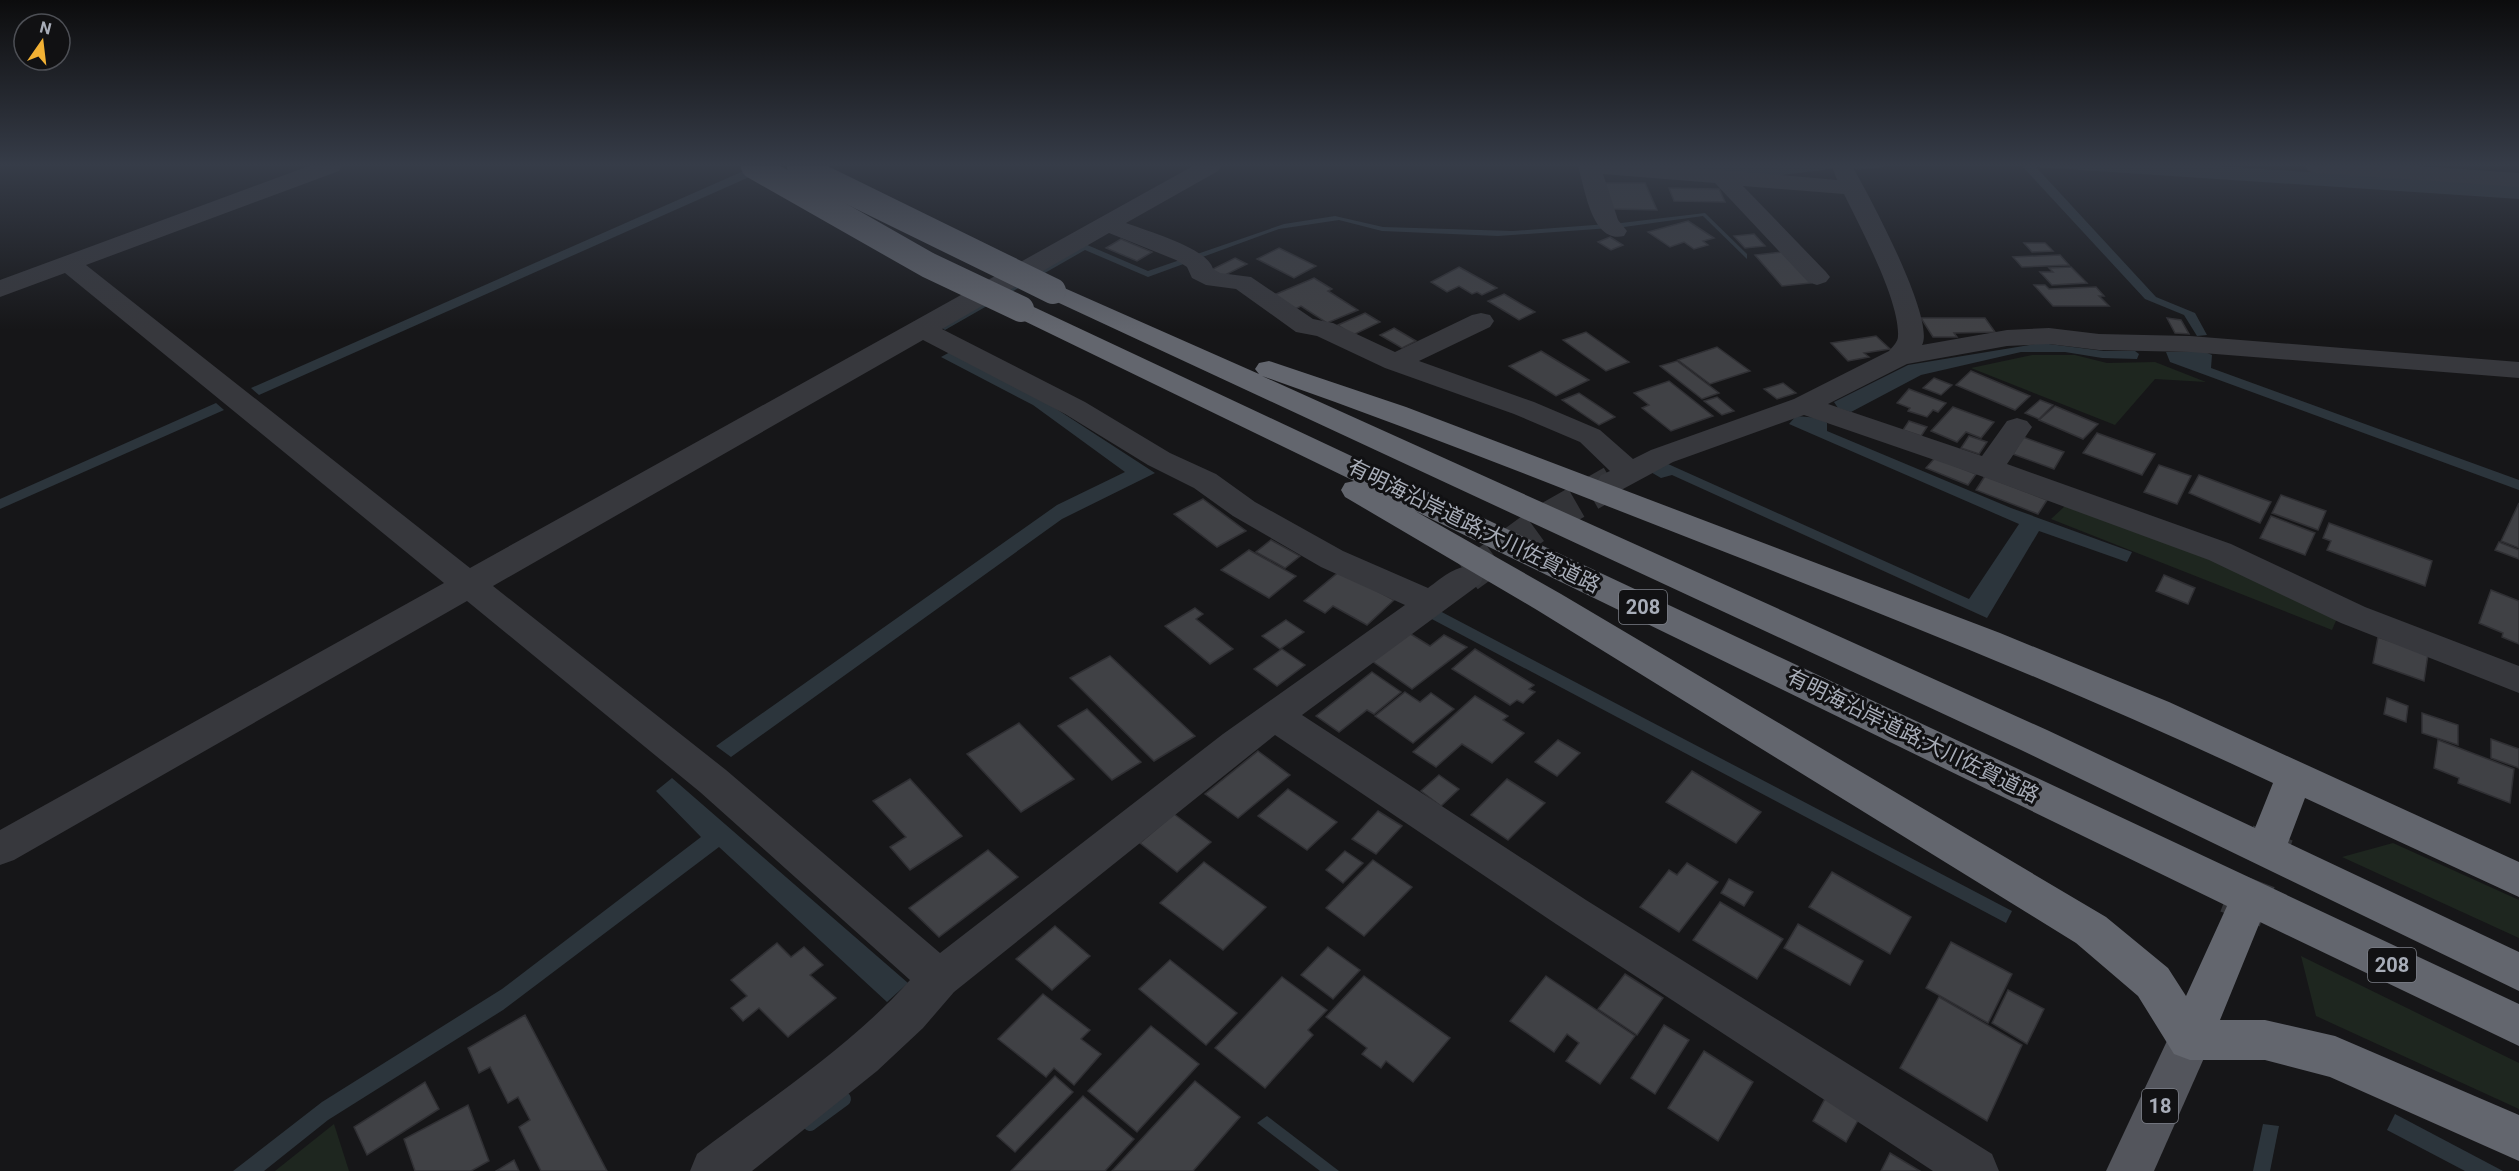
<svg xmlns="http://www.w3.org/2000/svg" width="2519" height="1171" font-family="Roboto,'Noto Sans JP',sans-serif">
	<style>
		.green { fill: #1e261f }
		.water { fill: #2c353c }
		.lines { fill: none; stroke-linecap: round; stroke-linejoin: round }
		.stream { stroke: #2c353c; stroke-width: 14 }
		.building { fill: #404145; stroke: #303034; stroke-width: 1.5 }
		.minor-tunnel { stroke: #333438; stroke-width: 33; stroke-dasharray: 33 16; stroke-linecap: butt }
		.highway-tunnel { stroke: #333438; stroke-width: 42; stroke-dasharray: 42 21; stroke-linecap: butt }
		.minor { fill: #37383d; fill-rule: evenodd }
		.major { fill: #53555c; fill-rule: evenodd }
		.highway { fill: #63666e; fill-rule: evenodd }
		.highway-bridge { stroke: #63666e; stroke-width: 26 }
		.labels { text-anchor: middle; stroke-width: 6; stroke-linejoin: round; paint-order: stroke }
		.shield { fill: #111113; stroke: #7b7e86; stroke-width: 1.5 }
		.shield-label { font-size: 20px; font-weight: bold; fill: #a8adb8 }
		.street-label { font-size: 21px; fill: #a8adb8; stroke: #111113 }
	</style>
	<rect width="100%" height="100%" fill="#161618"/>
	<g class="green">
		<path d="M2032,355H2075L2107,363L2155,362L2206,382L2155,379L2115,425L1971,368Z"/>
		<path d="M2065,506L2226,563L2338,616L2332,630L2051,519Z"/>
		<path d="M2393,843L2519,900V938L2342,857Z"/>
		<path d="M2301,956L2519,1063V1109L2316,1016Z"/>
		<path d="M334,1124L349,1171H275Z"/>
	</g>
	<g class="water">
		<path d="M755,166H774L259,395L251,388Z"/>
		<path d="M1667,166H1891L1859,170L1847,167L1774,176Z"/>
		<path d="M2022,166H2218L2519,186V199L2036,167L2156,297L2195,313L2207,335L2197,336L2184,315L2145,299Z"/>
		<path d="M1705,213L1747,254V259L1703,216L1624,227L1498,236L1382,231L1339,220L1279,229L1148,277L1085,250L945,330L939,326L1085,244L1148,271L1284,224L1335,216L1383,227L1513,231L1621,223Z"/>
		<path d="M2041,343L2104,351H2135L2139,354L2137,359L2102,358L2065,352H2021L1921,375L1851,412L1838,408L1834,402L1908,365Z"/>
		<path d="M952,351L1041,399L1155,473L1062,519L731,757L716,746L1057,505L1125,472L1033,405L941,357Z"/>
		<path d="M2166,352H2205L2212,355L2211,368L2519,480V490L2170,362Z"/>
		<path d="M216,403L224,410L0,509V499Z"/>
		<path d="M1796,416L1820,418L1827,423V431L2011,508L2132,552L2127,562L2039,531L1987,618L1672,475L1661,478L1649,471L1668,464L1969,599L2019,524L1789,424Z"/>
		<path d="M1436,609L2012,911L2006,923L1428,617Z"/>
		<path d="M672,778L908,983L887,1002L719,847L503,1010L328,1120L264,1171H233L322,1102L502,989L701,837L656,791Z"/>
		<path d="M2395,1114L2503,1171H2465L2387,1130Z"/>
		<path d="M1267,1116L1339,1171H1320L1257,1123Z"/>
		<path d="M2263,1124L2279,1126L2270,1171H2253Z"/>
	</g>
	<g class="lines">
		<path class="stream" d="M810,1124L844,1099"/>
	</g>
	<g class="building">
		<path d="M1605,183H1645L1657,210L1613,209Z"/>
		<path d="M1669,188L1719,189L1725,202L1674,201Z"/>
		<path d="M1688,221L1714,238L1703,241L1708,245L1694,249L1684,242L1670,247L1648,232Z"/>
		<path d="M1754,234L1765,246L1745,248L1734,236Z"/>
		<path d="M1610,237L1623,245L1611,250L1598,242Z"/>
		<path d="M1121,239L1152,252L1137,261L1106,248Z"/>
		<path d="M2024,243H2045L2053,251L2032,252Z"/>
		<path d="M1279,248L1316,266L1294,278L1257,259Z"/>
		<path d="M1783,252L1811,283L1782,286L1755,255Z"/>
		<path d="M2060,255L2069,265L2022,267L2013,257Z"/>
		<path d="M1235,258L1247,264L1223,276L1211,270Z"/>
		<path d="M1459,267L1497,288L1482,295L1477,292L1472,294L1459,286L1447,292L1431,282Z"/>
		<path d="M2071,267L2087,283L2052,285L2040,272H2053L2049,268Z"/>
		<path d="M1314,278L1332,289L1328,291L1358,310L1327,323L1301,306L1295,309L1274,295Z"/>
		<path d="M2034,285H2045L2049,289L2096,287L2104,296H2099L2109,306H2053Z"/>
		<path d="M1504,294L1535,312L1519,320L1488,301Z"/>
		<path d="M1365,313L1380,322L1353,335L1338,325Z"/>
		<path d="M1921,318H1985L1995,332L1954,333L1957,337H1933Z"/>
		<path d="M2167,318L2181,320L2189,334L2175,333Z"/>
		<path d="M1394,328L1416,341L1402,348L1380,335Z"/>
		<path d="M1586,332L1629,362L1606,371L1563,340Z"/>
		<path d="M1876,336L1890,349L1864,353L1869,357L1848,361L1831,343Z"/>
		<path d="M1717,347L1750,371L1710,384L1678,360Z"/>
		<path d="M1541,351L1589,380L1556,396L1509,366Z"/>
		<path d="M1677,361L1719,393L1702,399L1660,366Z"/>
		<path d="M1971,371L2030,396L2015,410L1956,385Z"/>
		<path d="M1934,378L1952,385L1941,395L1923,388Z"/>
		<path d="M1669,381L1713,416L1671,431L1642,408L1649,405L1634,393Z"/>
		<path d="M1783,383L1796,393L1777,399L1764,389Z"/>
		<path d="M1909,389L1946,403L1938,412L1933,410L1927,417L1908,411L1910,408L1897,403Z"/>
		<path d="M1579,393L1615,417L1599,425L1562,400Z"/>
		<path d="M1717,397L1734,411L1722,415L1704,401Z"/>
		<path d="M2040,400L2053,405L2039,419L2025,413Z"/>
		<path d="M2055,406L2098,424L2083,439L2039,420Z"/>
		<path d="M1953,407L1994,422L1981,438L1966,432L1957,442L1931,431Z"/>
		<path d="M1909,421L1927,427L1921,436L1903,430Z"/>
		<path d="M2097,433L2155,454L2142,475L2083,453Z"/>
		<path d="M1969,436L1987,442L1979,454L1961,448Z"/>
		<path d="M2023,437L2064,452L2054,469L2013,454Z"/>
		<path d="M1935,458L1976,474L1968,485L1926,468Z"/>
		<path d="M2159,465L2191,476L2177,504L2144,492Z"/>
		<path d="M2199,475L2271,502L2260,523L2189,493Z"/>
		<path d="M1985,476L2047,500L2038,514L1976,490Z"/>
		<path d="M2281,495L2326,511L2318,530L2272,513Z"/>
		<path d="M1203,499L1246,531L1217,547L1174,514Z"/>
		<path d="M2519,503V548L2501,541Z"/>
		<path d="M2271,516L2315,533L2305,555L2260,538Z"/>
		<path d="M2329,523L2432,561L2425,586L2327,550L2331,541L2323,538Z"/>
		<path d="M1271,540L1300,556L1285,568L1256,552Z"/>
		<path d="M2499,542L2519,550V559L2495,550Z"/>
		<path d="M1249,550L1296,576L1269,598L1221,570Z"/>
		<path d="M1340,571L1394,600L1367,625L1333,606L1325,613L1304,601Z"/>
		<path d="M2164,575L2195,588L2188,604L2156,591Z"/>
		<path d="M2491,590L2519,601V644L2502,637L2503,633L2479,623Z"/>
		<path d="M1195,608L1203,614L1196,619L1233,649L1210,664L1165,626Z"/>
		<path d="M1286,620L1304,632L1280,649L1262,636Z"/>
		<path d="M1409,633L1430,646L1444,635L1467,647L1412,689L1372,661Z"/>
		<path d="M2378,637L2428,654L2424,681L2373,663Z"/>
		<path d="M1282,649L1305,665L1277,686L1254,669Z"/>
		<path d="M1475,649L1534,685L1529,689L1535,692L1523,703L1517,700L1510,705L1452,669Z"/>
		<path d="M1110,656L1195,736L1154,761L1070,678Z"/>
		<path d="M1372,672L1401,692L1374,714L1367,710L1339,732L1316,716Z"/>
		<path d="M1405,692L1420,702L1431,693L1454,709L1413,743L1375,716Z"/>
		<path d="M1475,696L1508,716L1503,720L1524,733L1492,763L1462,744L1436,767L1413,752Z"/>
		<path d="M2387,698L2408,706L2406,722L2384,714Z"/>
		<path d="M1087,709L1141,762L1112,780L1058,726Z"/>
		<path d="M2422,713L2458,725V745L2422,733Z"/>
		<path d="M1019,723L1074,779L1021,812L967,754Z"/>
		<path d="M2491,739L2519,749V768L2491,758Z"/>
		<path d="M1558,740L1580,753L1557,776L1535,762Z"/>
		<path d="M2438,740L2514,769L2510,803L2458,783L2459,778L2434,768Z"/>
		<path d="M1258,751L1290,775L1238,818L1205,794Z"/>
		<path d="M1692,771L1761,812L1736,843L1666,802Z"/>
		<path d="M1439,775L1459,789L1441,806L1421,791Z"/>
		<path d="M910,779L962,836L910,870L890,847L906,837L873,801Z"/>
		<path d="M1507,779L1545,803L1508,840L1471,815Z"/>
		<path d="M1288,789L1337,822L1307,850L1258,816Z"/>
		<path d="M1378,811L1402,826L1376,854L1352,839Z"/>
		<path d="M1174,814L1211,842L1177,872L1140,843Z"/>
		<path d="M988,850L1018,877L939,937L909,908Z"/>
		<path d="M1345,851L1363,863L1343,883L1326,870Z"/>
		<path d="M1373,860L1412,887L1364,936L1326,908Z"/>
		<path d="M1204,862L1266,907L1223,950L1160,903Z"/>
		<path d="M1687,863L1718,882L1679,932L1640,907L1669,870L1677,875Z"/>
		<path d="M1832,872L1911,917L1890,954L1809,907Z"/>
		<path d="M1729,879L1753,892L1744,906L1721,893Z"/>
		<path d="M1720,902L1783,939L1757,979L1693,940Z"/>
		<path d="M1798,924L1863,961L1850,985L1784,948Z"/>
		<path d="M1055,926L1090,956L1052,990L1016,959Z"/>
		<path d="M1951,942L2012,974L1988,1023L1926,988Z"/>
		<path d="M777,943L791,957L804,947L823,965L810,975L836,998L788,1037L759,1008L743,1021L731,1008L747,996L731,980Z"/>
		<path d="M1328,947L1360,970L1333,999L1301,975Z"/>
		<path d="M1170,960L1237,1013L1206,1045L1139,989Z"/>
		<path d="M1625,974L1663,998L1637,1035L1598,1009Z"/>
		<path d="M1364,976L1450,1038L1413,1082L1386,1061L1381,1068L1362,1054L1367,1048L1326,1017Z"/>
		<path d="M1546,976L1635,1036L1600,1084L1566,1061L1579,1043L1567,1034L1554,1052L1510,1021Z"/>
		<path d="M1282,977L1327,1010L1308,1030L1313,1035L1265,1088L1215,1048Z"/>
		<path d="M2008,990L2044,1009L2027,1044L1992,1023Z"/>
		<path d="M1043,994L1090,1030L1081,1039L1101,1054L1074,1085L1054,1068L1046,1077L998,1039Z"/>
		<path d="M1939,997L2022,1045L1987,1121L1900,1068Z"/>
		<path d="M525,1015L607,1171H541L519,1127L530,1120L518,1097L508,1103L490,1067L479,1073L468,1048Z"/>
		<path d="M1664,1025L1689,1040L1655,1094L1631,1078Z"/>
		<path d="M1151,1026L1199,1064L1137,1132L1088,1091Z"/>
		<path d="M1704,1051L1753,1082L1718,1141L1668,1108Z"/>
		<path d="M1055,1076L1073,1092L1015,1152L997,1136Z"/>
		<path d="M1195,1081L1240,1117L1193,1171H1112Z"/>
		<path d="M425,1082L439,1109L367,1155L354,1127Z"/>
		<path d="M1827,1095L1861,1115L1846,1142L1813,1121Z"/>
		<path d="M1083,1096L1134,1139L1105,1171H1011Z"/>
		<path d="M468,1105L489,1161L471,1171H415L404,1139Z"/>
		<path d="M1890,1153L1920,1171H1881Z"/>
		<path d="M514,1160L519,1171H496Z"/>
	</g>
	<g class="lines">
		<path class="minor-tunnel" d="M1468,576L1542,522L1612,482"/>
		<path class="highway-tunnel" d="M2240,919L2273,833"/>
		<g class="minor">
			<path d="M309,166H342L339,171L86,265L470,568L1193,166H1221L1218,171L1126,223C1147,231 1208,248 1213,269L1220,273L1251,277L1313,319L1333,323L1395,352L1472,315L1481,313L1490,315L1494,321L1490,327L1419,361L1534,402L1600,430L1633,459L1651,450L1794,399L1889,351C1893,346 1898,342 1898,336C1900,301 1860,227 1844,194L1743,186L1826,272L1830,277L1826,282L1817,285L1808,282L1715,183L1603,174L1618,220L1627,231L1624,236C1592,244 1585,189 1578,166H1676L1837,180L1832,166H1852C1868,193 1936,320 1922,345L2007,330L2049,328L2099,334L2190,336L2519,362V378L2190,352L2099,350L2049,344L2007,346L1907,364L1828,404L1982,456L2007,421L2017,418L2027,421L2032,427L2007,464L2231,544L2365,607L2519,666V693L2341,623L2209,560L1978,475L1804,415L1673,462L1623,489L1612,492L1601,489L1597,482L1601,475L1610,471L1580,442L1514,414L1385,368L1317,336L1296,332L1236,289L1206,285L1192,278L1187,267L1176,260L1109,233L942,329L1085,402L1170,453L1216,474L1255,502L1343,551L1428,588C1445,576 1458,562 1480,568L1484,576L1480,584L1302,715L1586,900L1992,1154L1999,1171H1933L1556,924L1275,735L954,992L923,1028L877,1071L752,1171H690L697,1154C769,1099 849,1048 910,980L700,792L467,601L14,860L0,865V830L444,583L65,273L0,297V280ZM923,340L1065,414L1148,465L1194,488L1233,516L1321,567L1405,605L1223,734L940,953L726,770L493,586Z"/>
			<path d="M2305,166H2418L2519,173V187L2316,173L2308,171Z"/>
		</g>
		<path class="major" d="M2190,1020L2206,1026L2212,1040L2154,1171H2106L2174,1026Z"/>
		<g class="highway">
			<path d="M1053,283L1259,374L1255,369L1259,363L1269,361L1406,407L2000,633L2169,702L2519,862V897L2305,798L2288,843L2519,952V991L2021,750L1044,296L1040,291L1044,286ZM1262,376C1414,429 1563,489 1712,547C1901,621 2089,696 2273,783L2255,828L2047,730Z"/>
			<path d="M1021,301L2519,1004V1046L2260,922L2220,1020H2265L2335,1036L2519,1115V1161L2330,1077L2265,1060H2190L2174,1054L2138,996L2076,943L1537,610L1345,497L1341,490L1345,483L1354,481L1012,315L1008,309L1012,303ZM1415,511L2227,906L2186,996L2168,968L2106,917L1561,594Z"/>
		</g>
		<g class="highway-bridge">
			<path d="M754,166L928,265L1021,309"/>
			<path d="M800,167L1053,291"/>
		</g>
	</g>
	<linearGradient id="sky" x2="0" y2="1"><stop stop-color="#0c0c0d"/><stop offset="0.5" stop-color="#363c48"/><stop offset="1" stop-color="#363c48" stop-opacity="0"/></linearGradient>
	<rect width="2519" height="330" fill="url(#sky)"/>
	<g class="labels">
		<g class="shield">
			<rect x="1619" y="590" width="48" height="34" rx="4.5"/>
			<rect x="2368" y="948" width="48" height="34" rx="4.5"/>
			<rect x="2142" y="1089" width="36" height="34" rx="4.5"/>
		</g>
		<g class="shield-label">
			<text x="1643" y="614">208</text>
			<text x="2392" y="972">208</text>
			<text x="2160" y="1113">18</text>
		</g>
		<g class="street-label">
			<text transform="translate(1474 526) rotate(26)" y="7">有明海沿岸道路;大川佐賀道路</text>
			<text transform="translate(1913 736) rotate(26)" y="7">有明海沿岸道路;大川佐賀道路</text>
		</g>
	</g>
	<g transform="translate(42 42) rotate(14)"><circle r="28" fill="#111113" stroke="#4d4f55" stroke-width="1.5"/>
	<path d="M0-4.5L10 22L0 15L-10 22Z" fill="#f2b134"/>
	<text y="-9" font-size="16" font-weight="bold" text-anchor="middle" fill="#a8adb8">N</text>
	</g>
</svg>
